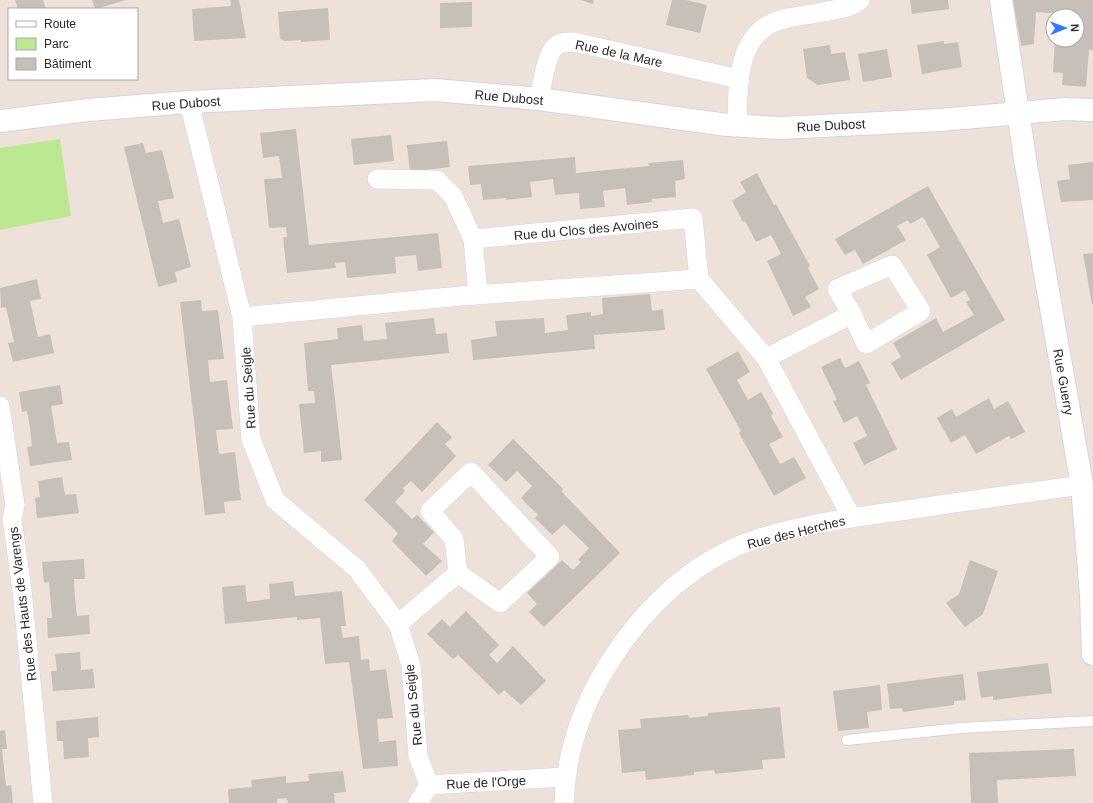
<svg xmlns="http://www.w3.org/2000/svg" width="1093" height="803" font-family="Arial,sans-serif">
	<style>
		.green { fill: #bce891 }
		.building { fill: #c7c0b8 }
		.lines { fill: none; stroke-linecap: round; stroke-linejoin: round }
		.service-casing { stroke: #cfd6e3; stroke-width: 12 }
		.minor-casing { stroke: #cfd6e3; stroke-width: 20 }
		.tertiary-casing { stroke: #cfd6e3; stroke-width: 24 }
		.secondary-casing { stroke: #cfd6e3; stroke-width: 24 }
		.service { stroke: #fff; stroke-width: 10 }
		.minor { stroke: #fff; stroke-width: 19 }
		.tertiary { stroke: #fff; stroke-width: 22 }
		.secondary { stroke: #fff; stroke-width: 22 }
		.labels { text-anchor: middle; stroke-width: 3; stroke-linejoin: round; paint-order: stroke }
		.street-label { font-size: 13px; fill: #292929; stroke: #fff }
	</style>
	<rect width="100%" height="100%" fill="#ede1d9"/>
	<path class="green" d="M60,139L71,216L0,230V148Z"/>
	<g class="building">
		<path d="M15,0H43L46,9H18Z"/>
		<path d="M92,0H126L95,9Z"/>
		<path d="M230,0H239L246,38L194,41L192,9L231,6Z"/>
		<path d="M581,0H594L593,4Z"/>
		<path d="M672,0H686L707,5L700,33L666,25Z"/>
		<path d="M910,0H948L949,9L912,14Z"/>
		<path d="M1013,0H1093V50H1089L1086,87L1062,85L1063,73L1053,72L1055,40H1077V16H1066V14L1036,12L1034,44L1021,46Z"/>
		<path d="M472,2V27L440,28V3Z"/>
		<path d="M328,8L330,40L301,42V40L284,41L280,38L278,12Z"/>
		<path d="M944,41V44L958,42L962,67L922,74L917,45Z"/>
		<path d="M830,45L831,54L845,52L850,80L818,85L807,78L803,49Z"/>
		<path d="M887,49L892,77L863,82L858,54Z"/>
		<path d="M296,129L309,245L438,233L442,268L418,271L416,255L395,257L396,273L347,278L345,262L335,263L336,268L287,273L283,237H287L286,227L269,228L264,179L282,178L279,156L263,158L260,133Z"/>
		<path d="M391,135L394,161L354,165L351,139Z"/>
		<path d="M447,141L450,167L410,172L407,145Z"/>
		<path d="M143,143L146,153L162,150L174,198L158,201L163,223L179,219L191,267L175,272L177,282L158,287L124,147Z"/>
		<path d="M575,157L576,173L649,166L648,163L683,160L685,179L675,181L676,197L652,199V202L627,205L625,188L603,191L605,207L580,209L579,193L555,195L553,179L530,182L532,197L506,200V198L483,200L481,184L470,185L468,166Z"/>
		<path d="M1093,162V200L1061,202L1057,181L1070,179L1068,165Z"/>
		<path d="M757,173L774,205L776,204L810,266L808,268L819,289L805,297L811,307L793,316L767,261L781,254L771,235L756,242L745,221L743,222L732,201L746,192L740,182Z"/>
		<path d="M928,186L1005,320L901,380L891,363L901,357L893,343L936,318L943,332L974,315L966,302L970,300L965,290L951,298L927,255L940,247L923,217L910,224L908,220L897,226L906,240L863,264L855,250L845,255L835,239Z"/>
		<path d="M1093,253V304H1092L1083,254Z"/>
		<path d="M37,279L41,299L30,301L38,337L50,334L54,353L13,362L8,343L14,342L6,307L1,308L0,288Z"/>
		<path d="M650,294L652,311L663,309L665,330L594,335L595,349L473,360L471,340L497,336L495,321L544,318L545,333L568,330L566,315L591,312V316L603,314L602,298Z"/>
		<path d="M201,300L202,311L218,310L224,359L208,360L210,382L227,380L233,429L216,430L219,454L235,452L241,500L224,502L225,513L205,515L180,302Z"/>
		<path d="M434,318L436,334L447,333L449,353L331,365L342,460L321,462V451L304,453L299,404L315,403L314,391H308L304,343L338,339L337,328L362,325L364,341L387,339L385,323Z"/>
		<path d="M738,351L750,372L737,380L748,400L761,392L773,413L771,416L783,437L769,444L780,464L794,457L806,478L774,496L739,433L741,431L706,369Z"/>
		<path d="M840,358L845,368L859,361L870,383L866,385L897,449L864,465L853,443L867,436L857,416L844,423L833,401L837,400L821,367Z"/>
		<path d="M60,385L63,404L51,406L57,443L69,442L72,460L30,466L27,447L32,446L30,428L27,411L22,412L19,392Z"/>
		<path d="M989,398L994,409L1008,401L1025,432L1011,439L1009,436L976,454L965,435L951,443L937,418L952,409L956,417Z"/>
		<path d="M437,422L452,437L445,444L456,456L422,492L411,481L403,488L405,491L395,502L412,519L417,515L434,532L423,544L442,561L426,576L392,541L398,533L364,500Z"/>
		<path d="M513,439L563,489L562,492L620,553L544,627L529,612L537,604L527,593L562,560L573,570L581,562L578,560L589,548L564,524L552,535L535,518L538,515L521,498L532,486L517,471L506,482L488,465Z"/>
		<path d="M62,477L65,495L76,494L79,513L37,518L35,498L40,497L38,481Z"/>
		<path d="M84,559L85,579H74L75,598L77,616L89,615L90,634L48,638L47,618H52L49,582L44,583L42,562Z"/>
		<path d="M970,560L998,571L983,614L965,627L946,603L959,594Z"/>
		<path d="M293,581L295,596L342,591L346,626H341L343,638L359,636L361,660L369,659L370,671L386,669L393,718L377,719L379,742L396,740L398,766L363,769L349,662L325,664L320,618L297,620V617L225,624L222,587L245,585L247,602L270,599L269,584Z"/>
		<path d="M466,611L499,645L489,655L497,663L513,646L546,681L521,705L504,690L499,695L458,655L453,659L427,634L442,619L450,627Z"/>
		<path d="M80,652L81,670L93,669L95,688L53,691L51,671H57L55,654Z"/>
		<path d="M1048,663L1052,693L993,700V696L981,698L977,672Z"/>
		<path d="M963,674L966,700L954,701V705L903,712L902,708L890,709L887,684Z"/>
		<path d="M880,685L882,710L867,712L869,728L838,731L833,691Z"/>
		<path d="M780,707L785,758L762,760L763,769L715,774L714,770L694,772V775L646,780L645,771L622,773L618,730L641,728L640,719L688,715L689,718L708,716V713Z"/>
		<path d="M98,717L99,737L88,738L89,757L64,759L63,741H57L56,721Z"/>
		<path d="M5,730L7,749H2L6,786L11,785L13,803H0V731Z"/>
		<path d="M1074,749L1076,776L997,780L998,803H971L969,753Z"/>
		<path d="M343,771L346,792L334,793L335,803H288L287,798L277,799V803H229L228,789L252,787L251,780L286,776V783L309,781L308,774Z"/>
	</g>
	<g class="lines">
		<g class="service-casing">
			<path id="service" d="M847,740L961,728L1093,721"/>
		</g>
		<g class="minor-casing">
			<g id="minor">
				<path d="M539,99C542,86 546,53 556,46C561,42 568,42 574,42L739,79"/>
				<path d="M189,102L242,317L251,439L275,500L357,569L398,624L411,665L418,756L429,785"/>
				<path d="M737,126C738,90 735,36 777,21C791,16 808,15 823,12C835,9 850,9 860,0"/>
				<path d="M377,179L437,180L453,196L473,239"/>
				<path d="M478,294L473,239L693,218L699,279"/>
				<path d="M242,317L461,296L699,279L766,358L852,518"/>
				<path d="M766,358L852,314L837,289L892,265L921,311L866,344L852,314"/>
				<path d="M0,406L15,505L12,519L22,590L43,803"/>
				<path d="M398,624L458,573L454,539L430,511L471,472L550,557L500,603L458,573"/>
				<path d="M418,803L429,785L565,777"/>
				<path d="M564,803C566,752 583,703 611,660C644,608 692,562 751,541C800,524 855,517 907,510C965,501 1024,493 1082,485"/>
			</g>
		</g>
		<g class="tertiary-casing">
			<path id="tertiary" d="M1001,0L1026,165L1082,485L1091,595L1093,654"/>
		</g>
		<g class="secondary-casing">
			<path id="secondary" d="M0,121L88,110L189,102L435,90L539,99L727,125L781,128L940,120L1065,109L1093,110"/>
		</g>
		<use href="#service" class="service"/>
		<use href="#minor" class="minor"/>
		<use href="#tertiary" class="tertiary"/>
		<use href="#secondary" class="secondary"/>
	</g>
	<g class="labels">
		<g class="street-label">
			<text transform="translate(619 53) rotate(12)" y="5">Rue de la Mare</text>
			<text transform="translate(509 97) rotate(5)" y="5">Rue Dubost</text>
			<text transform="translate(186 103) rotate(-4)" y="5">Rue Dubost</text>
			<text transform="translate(831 125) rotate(-3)" y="5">Rue Dubost</text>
			<text transform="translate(586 229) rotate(-5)" y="5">Rue du Clos des Avoines</text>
			<text transform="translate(1064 382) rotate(80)" y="5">Rue Guerry</text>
			<text transform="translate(248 388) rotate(-94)" y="5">Rue du Seigle</text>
			<text transform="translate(796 532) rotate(-14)" y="5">Rue des Herches</text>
			<text transform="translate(22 604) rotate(-97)" y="5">Rue des Hauts de Varengs</text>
			<text transform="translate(413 705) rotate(-96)" y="5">Rue du Seigle</text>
			<text transform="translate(486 782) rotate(-3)" y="5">Rue de l'Orge</text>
		</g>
	</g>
	<rect x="8" y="8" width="130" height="72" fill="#ffffff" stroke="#a9a9a9"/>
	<rect x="16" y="21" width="20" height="6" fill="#ffffff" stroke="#a9a9a9"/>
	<text x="44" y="28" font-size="12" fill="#292929">Route</text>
	<rect x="16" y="38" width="20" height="12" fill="#bce891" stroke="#a9a9a9"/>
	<text x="44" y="48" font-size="12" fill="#292929">Parc</text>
	<rect x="16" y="58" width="20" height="12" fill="#c7c0b8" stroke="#a9a9a9"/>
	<text x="44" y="68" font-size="12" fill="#292929">Bâtiment</text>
	<g transform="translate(1065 28) rotate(89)"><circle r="19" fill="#ffffff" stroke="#a9a9a9"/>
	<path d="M0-3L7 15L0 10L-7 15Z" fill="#3478ff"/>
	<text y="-6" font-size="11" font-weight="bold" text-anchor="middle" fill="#292929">N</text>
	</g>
</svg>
